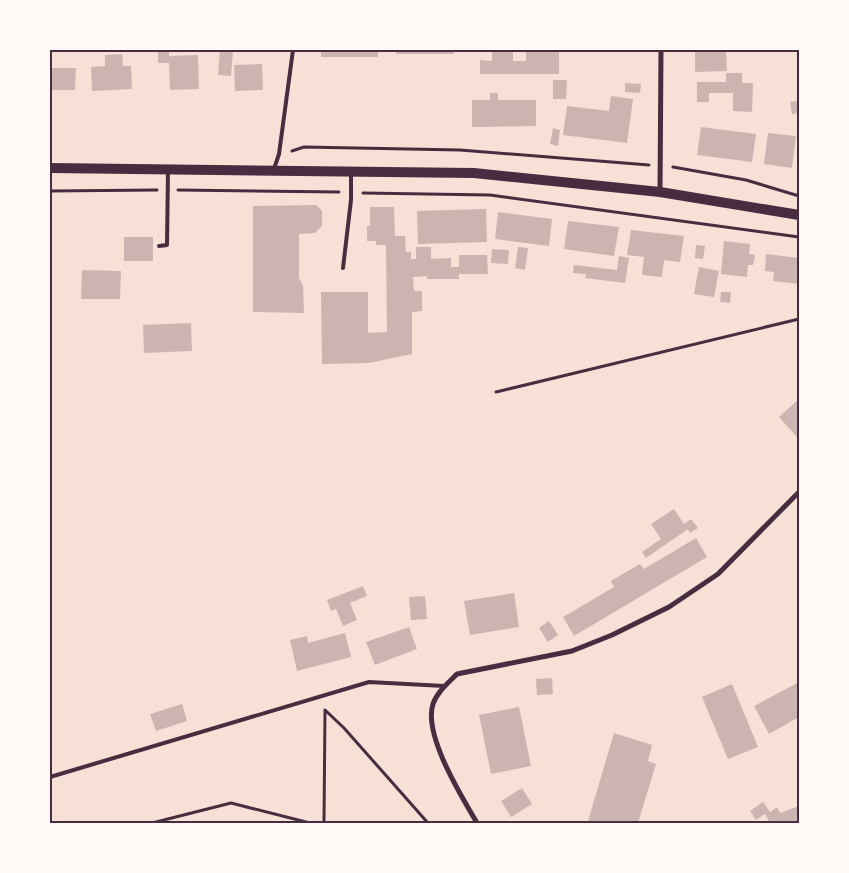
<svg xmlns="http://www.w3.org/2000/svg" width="849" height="873" font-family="Figtree,sans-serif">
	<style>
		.building { fill: #ccb4b1 }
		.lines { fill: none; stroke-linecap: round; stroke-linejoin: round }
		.path { stroke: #4a2c40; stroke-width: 3 }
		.service { stroke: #4a2c40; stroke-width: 4 }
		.minor { stroke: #4a2c40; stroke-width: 5 }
		.secondary { stroke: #4a2c40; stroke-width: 10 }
		.neatline { fill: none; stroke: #4a2c40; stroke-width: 2 }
	</style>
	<rect width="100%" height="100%" fill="#f7e1d7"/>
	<g class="building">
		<path d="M158,50H169V56L198,55L199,89L170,90L169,63H158Z"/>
		<path d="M220,50H233L231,76L218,75Z"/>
		<rect x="321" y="50" width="57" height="7"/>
		<rect x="396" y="50" width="58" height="4"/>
		<path d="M492,50H513V61H526V50H559V74H480V60L492,61Z"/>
		<path d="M695,50H726L727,71L695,72Z"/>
		<path d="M122,54L123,66H131L132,89L92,91L91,67L105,66V55Z"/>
		<path d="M262,64L263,90L235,91L234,65Z"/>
		<path d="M50,68H76L75,90H50Z"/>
		<path d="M726,73H742V83H753L752,112L733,111V93H709V102H697V82H726Z"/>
		<path d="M553,80H567L566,99H553Z"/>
		<path d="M625,83L641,84L640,93L625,92Z"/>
		<path d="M490,93H498V100H536V126L472,127V100H490Z"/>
		<path d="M611,96L633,99L627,143L563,135L567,106L609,111Z"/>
		<path d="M799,101V113L792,114L790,102Z"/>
		<path d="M701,127L756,134L752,162L697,155Z"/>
		<path d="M553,128L560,130L558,146L550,144Z"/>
		<path d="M768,133L796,136L792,168L764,164Z"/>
		<path d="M316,205L322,211V226L315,233L299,234V278L303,286L304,313L253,312V206Z"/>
		<path d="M370,207H394L395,236H405L406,252H411V259H416V247H431V259L451,258V267H459V255H487L488,274H459V279H427V276L413,277L414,291H422V311L412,312V354L369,363L322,364L321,292H368V333L387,332L386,245H376V241H367V226H370Z"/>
		<path d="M486,209L487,242L418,244L417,211Z"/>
		<path d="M498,212L552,219L549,246L495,239Z"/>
		<path d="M568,221L619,227L614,256L564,249Z"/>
		<path d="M631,230L684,236L680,262L664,260L662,277L642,275L644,257L627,255Z"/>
		<rect x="124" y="237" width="29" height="24"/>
		<path d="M724,241L750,244L749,254L755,255L753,265H748L747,277L721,274Z"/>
		<path d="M696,245L705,246L703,259L695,258Z"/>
		<path d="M518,247L528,248L525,270L515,268Z"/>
		<path d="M492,249L509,250L508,264L491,263Z"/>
		<path d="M766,254L799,258V284L773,281L774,272L765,271Z"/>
		<path d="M619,256L629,258L625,283L585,278L586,274L573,273L574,265L617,270Z"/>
		<path d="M699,267L719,271L714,297L694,294Z"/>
		<path d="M82,270L121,271L120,299H81Z"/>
		<path d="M721,292H731L730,303L720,302Z"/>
		<path d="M191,323L192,351L144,353L143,325Z"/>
		<path d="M799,399V435L797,437L779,417Z"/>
		<path d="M674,509L684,524L691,519L698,528L690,533L688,529L646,558L642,552L661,539L651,524Z"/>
		<path d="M696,538L707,557L574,636L563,617L614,587L611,581L640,564L644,569Z"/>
		<path d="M363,586L367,596L350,603L357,620L343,626L336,609L331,611L327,600Z"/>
		<path d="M514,593L519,627L470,635L464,601Z"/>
		<path d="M425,596L427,619L411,620L409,597Z"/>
		<path d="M549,621L558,635L548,642L539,628Z"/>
		<path d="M409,627L417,649L375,665L366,642Z"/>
		<path d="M345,633L351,657L297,671L290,640L307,636L308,643Z"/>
		<path d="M552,678L553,694L537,695L536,679Z"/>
		<path d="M799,682V717L769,734L754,706Z"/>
		<path d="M732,684L758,747L728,759L702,697Z"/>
		<path d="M182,704L187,721L156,731L150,714Z"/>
		<path d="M519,707L531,766L491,774L479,715Z"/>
		<path d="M614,733L652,745L648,761L656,764L638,823H596L588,821Z"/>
		<path d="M522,788L532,804L511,817L501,801Z"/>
		<path d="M763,802L770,812L777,807L780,813L799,806V823H770L765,814L756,820L750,811Z"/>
	</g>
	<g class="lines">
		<g class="path">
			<path d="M292,151L304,147L460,150L649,165"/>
			<path d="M673,167L746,180L799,196"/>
			<path d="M178,190L339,192"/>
			<path d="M50,191L157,190"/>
			<path d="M363,193L490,195L799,237"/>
			<path d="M496,392L799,319"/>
			<path d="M152,823L231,803L310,823"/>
			<path d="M324,823L325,710L344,728L428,823"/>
		</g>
		<g class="service">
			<path d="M274,169L279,154L293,50"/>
			<path d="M159,246L167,245L168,171"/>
			<path d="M343,268L351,200V173"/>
			<path d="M50,777L369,682L444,686"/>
		</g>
		<g class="minor">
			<path d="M660,192L661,50"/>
			<path d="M477,823C462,797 423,735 433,704C437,692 448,683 457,674L572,651L612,635L669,607L718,574L799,492"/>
		</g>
		<path class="secondary" d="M50,168L474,173L660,192L799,215"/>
	</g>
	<rect width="849" height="873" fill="none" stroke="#fffaf5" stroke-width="102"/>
	<rect x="51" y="51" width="747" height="771" class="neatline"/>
</svg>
